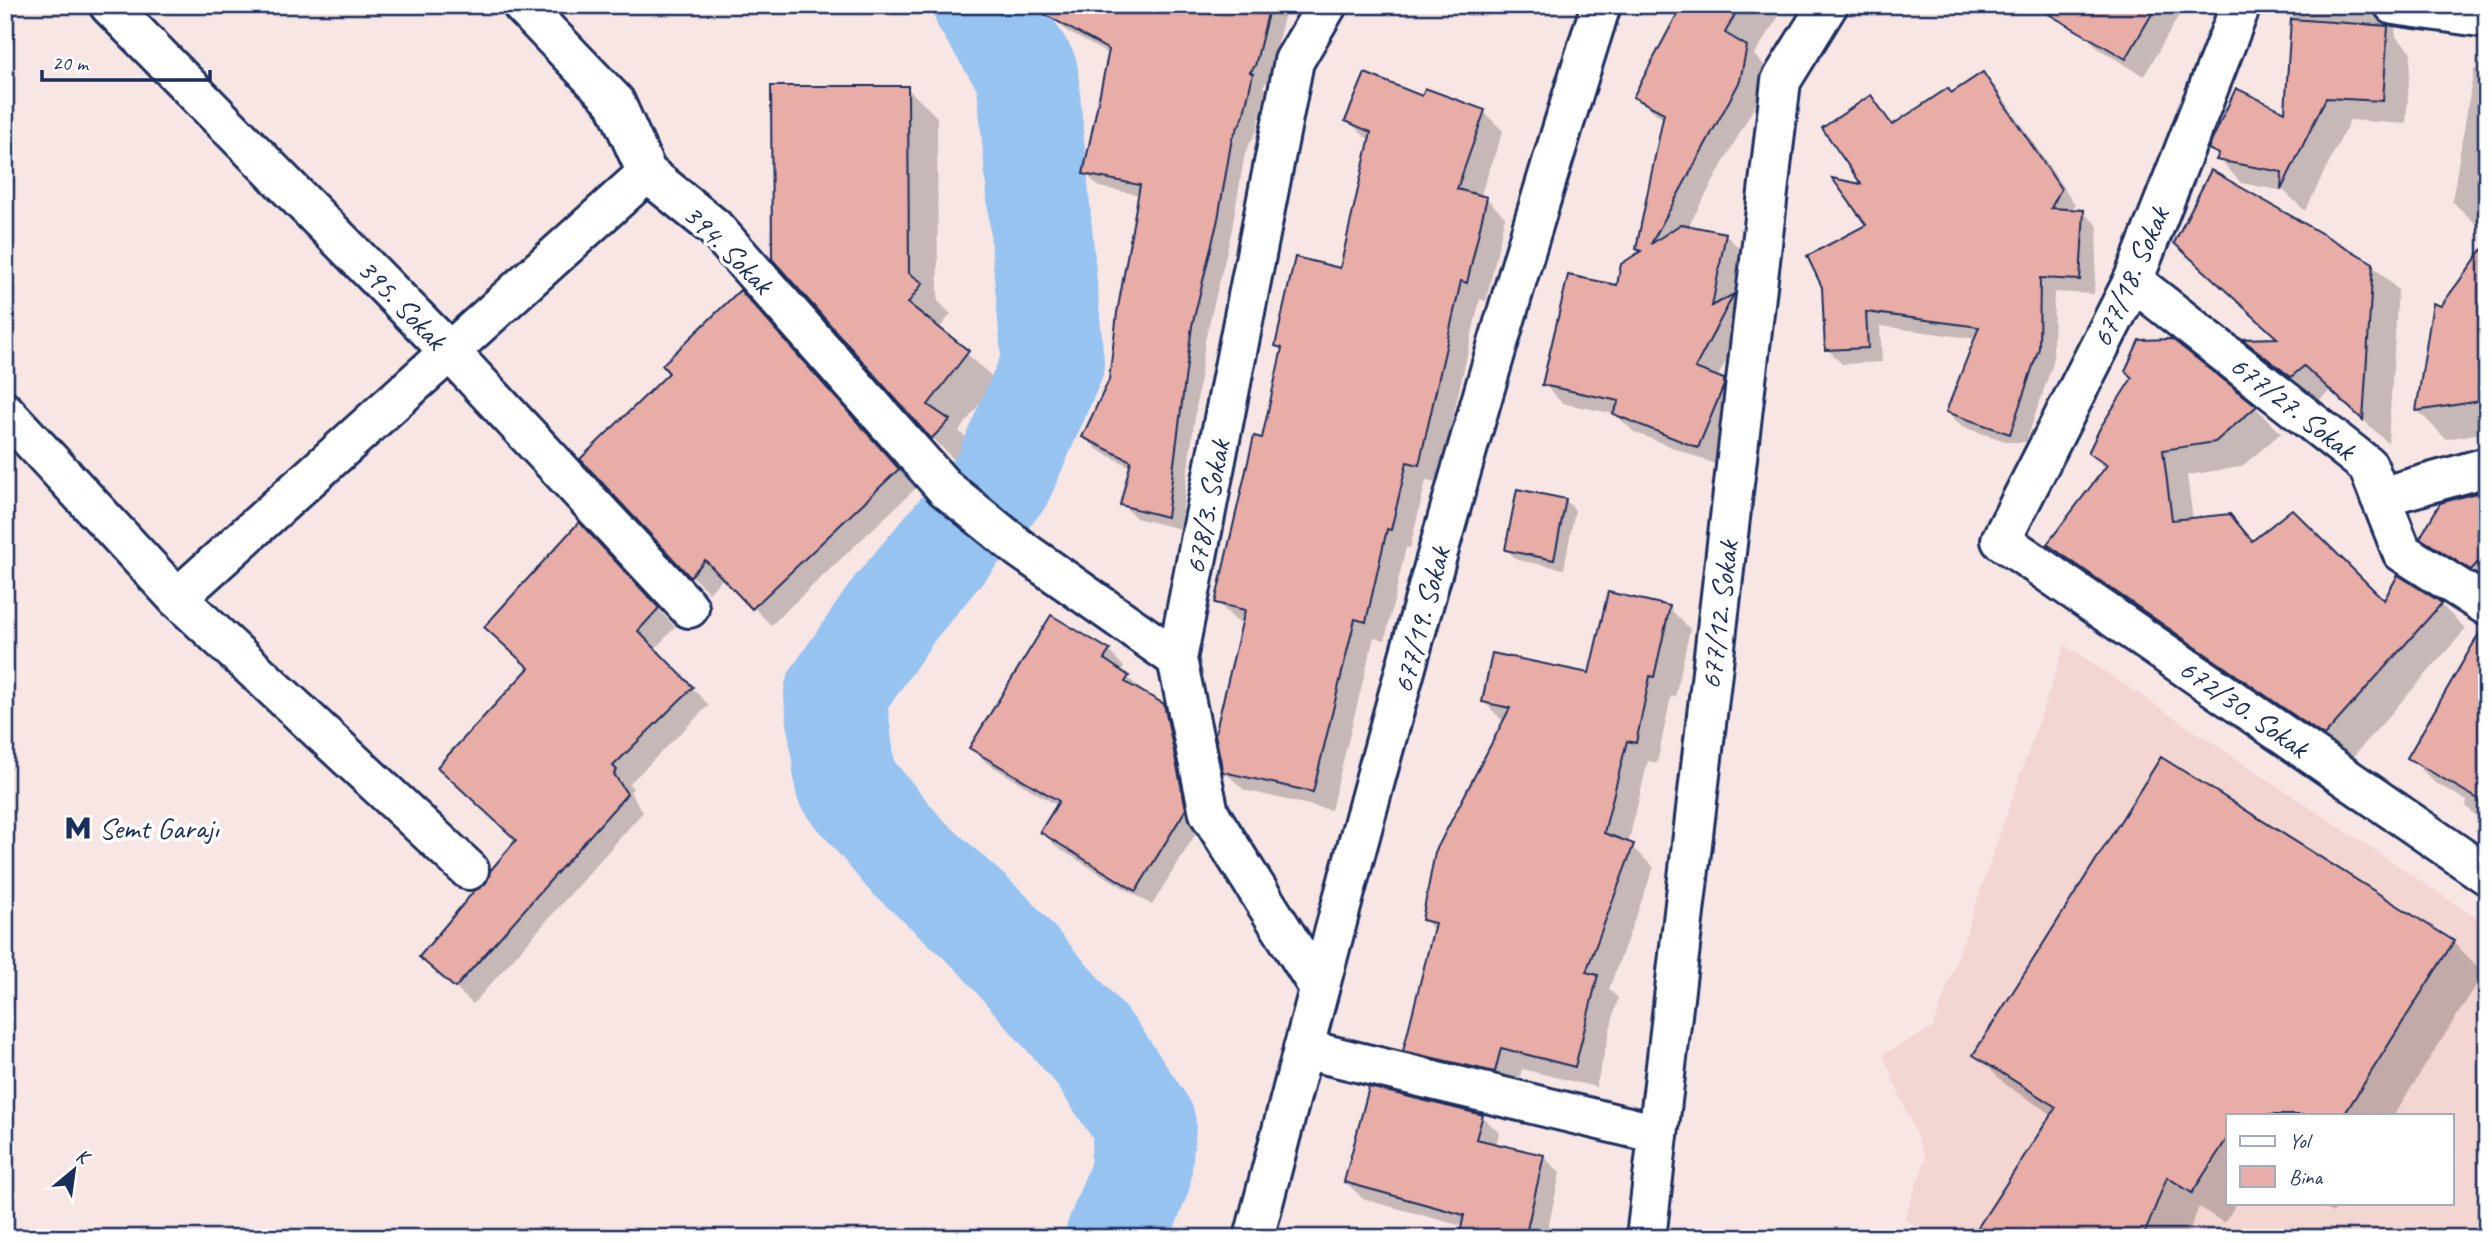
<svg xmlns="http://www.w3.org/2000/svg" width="2492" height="1243" font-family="Caveat,sans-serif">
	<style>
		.built { fill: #f3d5d2; fill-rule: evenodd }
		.shadow { fill: #0003 }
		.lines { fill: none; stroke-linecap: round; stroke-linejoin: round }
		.river { stroke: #96c3f0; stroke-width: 102 }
		.building { fill: #e8ada7; stroke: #1b2f5e; stroke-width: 2 }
		.minor-casing { stroke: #1b2f5e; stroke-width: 44 }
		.minor { stroke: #fff; stroke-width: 38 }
		.labels { text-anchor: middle; stroke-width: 7; stroke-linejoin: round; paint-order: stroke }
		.street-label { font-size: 30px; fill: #1b2f5e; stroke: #fff }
		.poi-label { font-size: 30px; fill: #1b2f5e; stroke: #fff; text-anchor: start }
	</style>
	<rect width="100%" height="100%" fill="#f8e6e5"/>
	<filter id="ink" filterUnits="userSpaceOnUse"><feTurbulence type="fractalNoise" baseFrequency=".0143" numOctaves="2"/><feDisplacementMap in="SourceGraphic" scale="14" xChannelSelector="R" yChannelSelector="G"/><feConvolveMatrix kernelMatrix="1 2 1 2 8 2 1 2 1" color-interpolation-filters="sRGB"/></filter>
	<g filter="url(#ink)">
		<path class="built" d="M2065,645L2487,925V1238H1934L1904,1219L1926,1159L1883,1054L1933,1028ZM2228,1115H2452V1203H2228Z"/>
		<g class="shadow">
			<path d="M1061,5H1287L1268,80L1263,86L1266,89L1256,132L1245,153L1231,234L1205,341L1180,529L1136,518L1122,504L1131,467L1098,450L1084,436L1111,380L1140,195L1099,187L1085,173L1110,55L1068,32L1054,18Z"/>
			<path d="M1684,5H1786L1754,55L1765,66L1758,100L1688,227L1725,234L1744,253L1735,297L1751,314L1717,378L1742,399L1717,465L1634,432L1615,414L1562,403L1544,384L1642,253L1638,249L1664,120L1635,96Z"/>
			<path d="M2044,5H2185L2144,76L2099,49L2081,31Z"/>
			<path d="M2194,5H2231L2222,21Z"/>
			<path d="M2293,5H2413L2400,14L2395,27L2396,37L2411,51L2406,124L2350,120L2305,211L2284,191L2241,183L2210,148L2287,115Z"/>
			<path d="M2474,69L2487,72V231L2481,229L2452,201Z"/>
			<path d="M1983,74L1997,89L2075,205L2071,211L2083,212L2098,226L2094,294L2054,292L2053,363L2026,442H2009L1962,427L1948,412L1977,339L1880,326L1882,362L1842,364L1827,349L1869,226L1865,187L1871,97L1895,126L1952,95Z"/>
			<path d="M773,88H907L937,117L938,301L951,314L939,329L997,381L959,431L978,450L961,467L932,437Z"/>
			<path d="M1426,91L1484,112L1503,131L1480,197L1486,198L1505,217L1486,301L1480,299L1438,482L1426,480L1410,548L1406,547L1385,640L1374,637L1331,810L1244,790L1224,771L1244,623L1236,621L1217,602L1263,440L1283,352L1277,345L1341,270L1371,142L1348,121L1424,98Z"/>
			<path d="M2487,245V432L2446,439L2418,411Z"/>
			<path d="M2372,265L2398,290L2388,443L2331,390L2317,402L2269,364L2246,340H2279Z"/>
			<path d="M740,292L916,488L771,625L724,577L709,593L691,575L672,373Z"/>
			<path d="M2171,341L2256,408L2281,433L2241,467L2187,475L2193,520L2230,516L2255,541L2384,603L2441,605L2466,629L2350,760L2075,569L2050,544L2106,469L2090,453Z"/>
			<path d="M2487,490V587L2447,562L2422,537Z"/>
			<path d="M1565,500L1575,510L1564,569L1517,560L1507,550Z"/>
			<path d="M596,542L675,627L654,650L709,705L629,784L633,788L630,792L643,812L473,1004L422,957L487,886L518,841L531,669Z"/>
			<path d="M1669,608L1690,629L1675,697L1671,696L1657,763L1648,761L1628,844L1654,867L1609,989L1618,998L1596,1087L1522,1069L1516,1093L1427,1071L1405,1050L1435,931L1424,919L1504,722L1484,702L1590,675Z"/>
			<path d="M2487,628V827L2466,806L2467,801L2434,782L2409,757Z"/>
			<path d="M1109,651L1124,667L1121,672L1179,722L1201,825L1152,905L1058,848L1042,832L1058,806L987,763L971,748Z"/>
			<path d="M2453,942L2484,973L2394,1115H2228V1203H2237L2224,1223L2199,1207L2186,1238H1973L2053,1115L2007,1086L1975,1054Z"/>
			<path d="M1482,1116L1499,1133L1496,1145L1543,1156L1560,1173L1546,1238H1474L1462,1226L1363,1199L1346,1182Z"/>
			<path d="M2317,1203H2339L2333,1213Z"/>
		</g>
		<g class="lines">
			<path class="river" d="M984,5L1027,73L1053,363L1002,480L895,608L835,695L846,783L905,854L992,933L1096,1052L1145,1125L1140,1176L1116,1238"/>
		</g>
		<g class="building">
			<path d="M1028,5H1270L1255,66L1250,72L1253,74L1243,118L1232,138L1218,219L1192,326L1167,517L1120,505L1131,461L1082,437L1109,380L1117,313L1140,185L1083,174L1109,50Z"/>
			<path d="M1682,5H1740L1725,33L1747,46L1740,81L1651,244L1681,224L1726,233L1712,306L1734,294L1695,368L1724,379V385L1698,448L1613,414L1619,401L1542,385L1568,275L1617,285L1621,264L1641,251L1636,249L1664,113L1633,97Z"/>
			<path d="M2033,5H2157L2126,59Z"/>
			<path d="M2291,19L2388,26L2383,101L2326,98L2281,190L2282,172L2216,160L2219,154L2208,149L2236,88L2285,112Z"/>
			<path d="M1983,72L2061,189L2051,208L2084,210L2080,280L2040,278L2039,348L2010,434L1946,412L1979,327L1866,312L1868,348L1825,350L1822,287L1807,256L1866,225L1832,178L1861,184L1822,128L1871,95L1892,125L1948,88L1951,93Z"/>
			<path d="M1365,73L1422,96L1425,88L1485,110L1457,189L1487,197L1467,283L1461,281L1419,465L1407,462L1391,530L1387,529L1366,622L1355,619L1313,792L1223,772L1215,734L1245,610L1215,603L1254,436L1262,438L1282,348L1275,346L1295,257L1340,268L1371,132L1345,121Z"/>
			<path d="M771,86H908L909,273L923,283L908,303L969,351L928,405L950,420L931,439L772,259Z"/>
			<path d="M2211,170L2373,263L2363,420L2304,366L2291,377L2242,339L2277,338L2174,243Z"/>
			<path d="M2487,243V400L2416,411L2433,303L2441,306Z"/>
			<path d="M740,290L899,469L752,609L705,560L690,577L580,459L669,373L662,365Z"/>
			<path d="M2172,339L2257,406L2215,442L2163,450L2172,520L2230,514L2252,541L2292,509L2384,600L2398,575L2442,603L2324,736L2047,544L2107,465L2088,453L2100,428L2132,378L2125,371L2139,340Z"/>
			<path d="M1517,489L1566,499L1554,560L1505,550Z"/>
			<path d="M2487,490V552L2471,570L2420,538L2440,503Z"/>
			<path d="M579,522L659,608L638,631L693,687L613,766L617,770L614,774L627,794L455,988L419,957L474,891L485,884L490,871L516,840L437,767L529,668L484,627Z"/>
			<path d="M1608,592L1670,606L1654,677L1650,676L1636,743L1627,741L1604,833L1634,844L1586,972L1598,975L1575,1067L1501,1048L1495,1072L1403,1051L1435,923L1422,920L1435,852L1510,708L1482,702L1492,653L1589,673Z"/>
			<path d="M1051,615L1110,650L1104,659L1129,676L1125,682L1164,704L1186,809L1136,891L1040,832L1059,801L969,748Z"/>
			<path d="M2483,627L2487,628V804L2407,758Z"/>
			<path d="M2161,757L2454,941L2344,1115H2228V1137L2192,1193L2167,1177L2143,1238H1971L2056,1107L1973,1055Z"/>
			<path d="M1369,1087L1483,1115L1476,1139L1544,1155L1525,1238H1459L1464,1215L1344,1182Z"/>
		</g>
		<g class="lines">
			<g class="minor-casing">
				<g id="minor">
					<path d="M109,5L450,352L689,608"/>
					<path d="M522,5L615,102L647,173L714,227L945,488L1019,548L1177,659"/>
					<path d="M2241,5L2133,281L2001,540L2487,875"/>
					<path d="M2394,5L2487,18"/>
					<path d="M2133,281L2368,466L2402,552L2487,606"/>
					<path d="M5,412L177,598L647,173"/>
					<path d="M2380,497L2487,467"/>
					<path d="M177,598L469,870"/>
					<path d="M1319,988L1209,813L1177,659L1294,61L1327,5"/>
					<path d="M1303,1049L1658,1134"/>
					<path d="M1254,1238C1361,825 1472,412 1601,5"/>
					<path d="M1646,1238L1781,81L1828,5"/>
				</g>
			</g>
			<use href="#minor" class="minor"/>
		</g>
	</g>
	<defs>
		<g id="metro-bare" transform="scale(2.1)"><path d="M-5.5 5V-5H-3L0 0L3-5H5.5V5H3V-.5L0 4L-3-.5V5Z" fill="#1b2f5e" stroke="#fff" stroke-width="2.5" paint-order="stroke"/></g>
	</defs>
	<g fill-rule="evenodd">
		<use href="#metro-bare" x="78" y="828"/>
	</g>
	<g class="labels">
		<g class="street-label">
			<text transform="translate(728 249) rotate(45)" y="10">394. Sokak</text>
			<text transform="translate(2130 277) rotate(-66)" y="10">677/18. Sokak</text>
			<text transform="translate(402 304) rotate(46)" y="10">395. Sokak</text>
			<text transform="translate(2293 407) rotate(38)" y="10">677/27. Sokak</text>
			<text transform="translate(1207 507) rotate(-79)" y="10">678/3. Sokak</text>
			<text transform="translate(1719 615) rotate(-83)" y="10">677/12. Sokak</text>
			<text transform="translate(1421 620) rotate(-75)" y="10">677/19. Sokak</text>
			<text transform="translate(2244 708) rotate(35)" y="10">672/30. Sokak</text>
		</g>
		<g class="poi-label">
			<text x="99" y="838">Semt Garajı</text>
		</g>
	</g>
	<rect width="2492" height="1243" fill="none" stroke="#fff" stroke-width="28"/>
	<rect x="14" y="14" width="2464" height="1215" fill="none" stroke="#1b2f5e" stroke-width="2.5" filter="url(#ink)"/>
	<rect x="2226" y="1114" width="228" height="91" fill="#ffffff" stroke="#a4acbf" stroke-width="2"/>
	<rect x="2240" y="1136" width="35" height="10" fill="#ffffff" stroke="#a4acbf" stroke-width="2"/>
	<text x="2289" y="1148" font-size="21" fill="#1b2f5e">Yol</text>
	<rect x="2240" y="1166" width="35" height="21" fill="#e8ada7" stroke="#a4acbf" stroke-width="2"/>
	<text x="2289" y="1184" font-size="21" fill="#1b2f5e">Bina</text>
	<g transform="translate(74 1170) rotate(29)" stroke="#ffffff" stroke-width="5" paint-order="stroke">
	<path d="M0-5L12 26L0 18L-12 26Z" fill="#1b2f5e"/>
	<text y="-10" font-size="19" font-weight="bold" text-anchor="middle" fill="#1b2f5e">K</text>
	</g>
	<path d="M42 70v10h168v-10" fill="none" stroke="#1b2f5e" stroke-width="3.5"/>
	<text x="52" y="70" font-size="21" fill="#1b2f5e" stroke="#ffffff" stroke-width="5" paint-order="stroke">20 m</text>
</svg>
